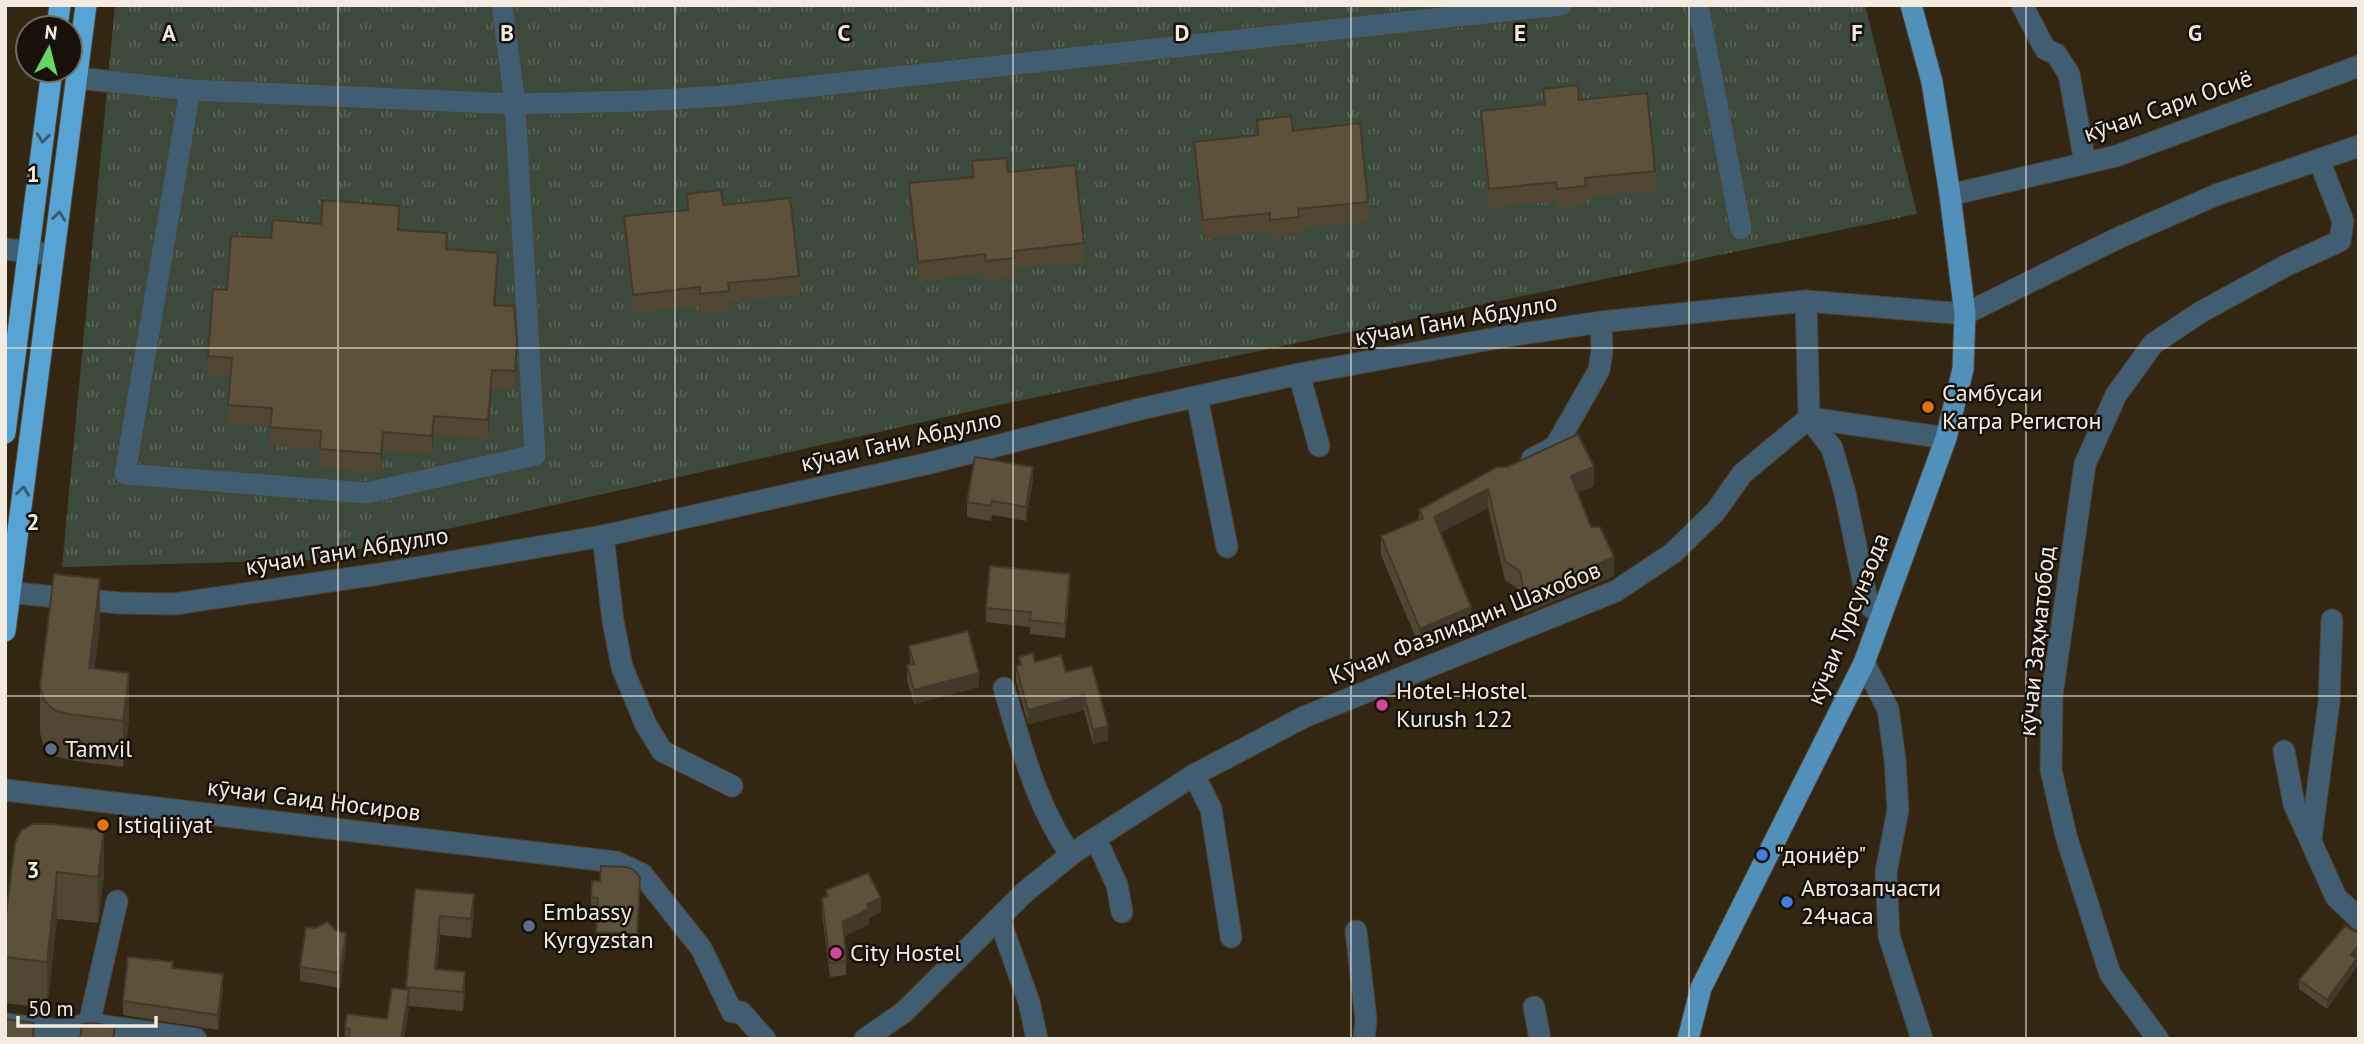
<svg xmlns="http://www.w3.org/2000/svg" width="2364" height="1044" font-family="'PT Sans',sans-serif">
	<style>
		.park { fill: url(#park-tufts) }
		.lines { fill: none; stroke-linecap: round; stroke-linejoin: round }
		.minor-casing { stroke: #4e4230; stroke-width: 23 }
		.major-casing { stroke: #4e4230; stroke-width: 23 }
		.highway-casing { stroke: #4e4230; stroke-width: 23 }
		.minor { stroke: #405d71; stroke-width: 21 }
		.major { stroke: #5190b8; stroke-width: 21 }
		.highway { stroke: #57a3d4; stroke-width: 21 }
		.wall { fill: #514634 }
		.shaded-wall { fill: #42392a }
		.building { fill: #5e513c; stroke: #42392a; stroke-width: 2 }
		.oneway { stroke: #375a6e }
		.grid { fill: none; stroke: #f3ebdf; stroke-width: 2; stroke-opacity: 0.55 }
		.food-dot { fill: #e8710a; stroke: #171109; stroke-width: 2.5 }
		.hotel-dot { fill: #d1479c; stroke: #171109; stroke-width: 2.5 }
		.service-dot { fill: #5c6f8a; stroke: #171109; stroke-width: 2.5 }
		.shop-dot { fill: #3f7fe0; stroke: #171109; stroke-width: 2.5 }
		.labels { text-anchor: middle; stroke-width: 5; stroke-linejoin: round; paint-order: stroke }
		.street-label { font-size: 24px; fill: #f3ebdf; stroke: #171109 }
		.poi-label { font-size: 24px; fill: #f3ebdf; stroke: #171109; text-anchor: start }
		.grid-label { font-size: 23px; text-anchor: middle; font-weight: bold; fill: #f3ebdf; stroke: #171109; stroke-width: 5; stroke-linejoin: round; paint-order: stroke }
	</style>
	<defs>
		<pattern id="park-tufts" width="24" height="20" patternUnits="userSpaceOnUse" patternTransform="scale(1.75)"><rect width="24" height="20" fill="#3b4a3a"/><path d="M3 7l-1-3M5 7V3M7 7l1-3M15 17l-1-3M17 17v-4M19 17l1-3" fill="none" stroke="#586456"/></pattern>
	</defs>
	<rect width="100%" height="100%" fill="#332714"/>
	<path class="park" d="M115,5H1865L1917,214L994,406L310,560L62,567Z"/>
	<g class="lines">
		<g class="minor-casing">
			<g id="minor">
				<path d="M1698,5L1741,229"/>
				<path d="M2022,5L2045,49L2056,54L2069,74L2085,163"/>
				<path d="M77,78L190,90L515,104L642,101L722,96L1561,5"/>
				<path d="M190,90L125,474L367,493L535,455L515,104L502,5"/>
				<path d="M1950,195L2116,156L2359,66"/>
				<path d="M5,249L54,255"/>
				<path d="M1806,301L1809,418L1832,448L1845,493L1866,595L1871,607L1882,614"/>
				<path d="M1299,374L1319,446"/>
				<path d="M1197,397L1227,547"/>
				<path d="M1532,459L1553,448L1558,442L1599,370L1602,351L1601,322"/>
				<path d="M603,536L613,621L622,667L646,725L662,751L732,786"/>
				<path d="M5,592L120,603L174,604L379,574L603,536L930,463L1140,409L1299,374L1508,336L1601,322L1806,301L1965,314L2118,238L2216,195L2359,146"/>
				<path d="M1864,663L1888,709L1895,760L1898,810L1886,872L1889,936L1922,1039"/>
				<path d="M1004,688C1021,745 1036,806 1071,855"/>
				<path d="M2284,751L2294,804L2336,897L2359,919"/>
				<path d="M1194,775L1211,809L1231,937"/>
				<path d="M5,790L616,862L642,874L701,948L732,1012H741L765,1039"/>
				<path d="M1096,839L1117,885L1122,912"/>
				<path d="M2311,839L2329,702L2332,620"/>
				<path d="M999,918L1029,1002L1037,1039"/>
				<path d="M1356,931L1366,1020L1364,1039"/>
				<path d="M1534,1007L1540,1039"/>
				<path d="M5,1024L58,1030L89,1024L98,1025L196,1039"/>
				<path d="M89,1024L117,901"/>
				<path d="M865,1039L904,1012L1025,892L1073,853L1194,775L1304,717L1616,591L1673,553L1716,511L1742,474L1809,418L1946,438"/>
				<path d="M2158,1039L2110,974L2066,836L2051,770L2052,695L2085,464L2116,395L2153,344L2201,312L2285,266L2340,241L2343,221L2319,160"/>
			</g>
		</g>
		<g class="major-casing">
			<path id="major" d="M1688,1039L1701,988L1864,663L1946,438L1963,369L1965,314L1950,195L1932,82L1911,5"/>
		</g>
		<g class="highway-casing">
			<g id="highway">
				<path d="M57,28L60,5"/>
				<path d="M5,433L52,70"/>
				<path d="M5,631L86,5"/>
			</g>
		</g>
		<use href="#minor" class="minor"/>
		<use href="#major" class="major"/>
		<use href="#highway" class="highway"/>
	</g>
	<g class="wall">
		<path d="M1543,89L1579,100L1655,171V190L1586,197V205L1557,208L1556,201L1489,208L1481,130V111L1543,105Z"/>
		<path d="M1257,120L1293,131L1368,202V221L1299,228V236L1270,239V232L1203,239L1194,161V142L1257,135Z"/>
		<path d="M972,161L1008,172L1084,243V262L1014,269V277L986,280L985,273L918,281L909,202V183L972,177Z"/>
		<path d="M687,194L723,205L799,276V295L729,302V310L700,313V306L633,313L624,235V216L687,210Z"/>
		<path d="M399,230L498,271L496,305L517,362L515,390L492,389L488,439L434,435L432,454L383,451L381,473L320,468V449L270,446V427L228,424L230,376L208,375V356L227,290L271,238Z"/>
		<path d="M1497,467L1594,486L1578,492L1591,527L1614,576L1524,614L1520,590L1505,580L1488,508L1440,533L1471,626L1420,648L1381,555V536L1419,520V510Z"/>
		<path d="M1033,481L1026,521L992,515L991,521L967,517V502Z"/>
		<path d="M1070,589L1065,638L1030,634V627L986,622V608Z"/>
		<path d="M100,625L94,669L129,720L123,767L69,760L54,756L44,747L40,733V687Z"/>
		<path d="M909,646L979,687L914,704L907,680V665L910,664Z"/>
		<path d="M1019,657L1066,672L1092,666L1108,740L1093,744L1084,710L1028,724L1016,681V666L1019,665Z"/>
		<path d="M15,843L104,876L98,923L57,919L47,1008L5,1003V924Z"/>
		<path d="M415,889L474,913L471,938L440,935L437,969L465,991L463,1011L409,1006L404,1039H345V1028L387,1019L406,990Z"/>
		<path d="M826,890L881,912L869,918V924L844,936L846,961V975L830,977L822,913V898L826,897Z"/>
		<path d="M640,893L637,948L596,946L597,912H591V897Z"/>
		<path d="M316,928L346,947L340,988L300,981V967Z"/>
		<path d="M2359,933V954L2356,957L2357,966L2327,1009L2299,989V980Z"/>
		<path d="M173,968L223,988L218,1030L123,1015V1001Z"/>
	</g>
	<g class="shaded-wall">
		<path d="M498,253V271L494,324V305Z"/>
		<path d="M517,343V362L515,390V371Z"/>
		<path d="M492,370V389L488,439V420Z"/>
		<path d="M434,416V435L432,454V436Z"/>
		<path d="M383,432V451L381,473V454Z"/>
		<path d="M1033,467V481L1026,521V507Z"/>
		<path d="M1594,467V486L1571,495V476Z"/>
		<path d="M1488,489V508L1434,536V517Z"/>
		<path d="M1614,557V576L1524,614V595Z"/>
		<path d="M1070,574V589L1065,638V624Z"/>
		<path d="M100,579V625L89,715V668Z"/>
		<path d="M1471,607V626L1420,648V629Z"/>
		<path d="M129,673V720L123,767V721Z"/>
		<path d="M979,673V687L914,704V690Z"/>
		<path d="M1084,695V710L1028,724V710Z"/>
		<path d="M1108,726V740L1093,744V730Z"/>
		<path d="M104,830V876L98,923V877Z"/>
		<path d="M57,872V919L47,1008V962Z"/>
		<path d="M640,878V893L637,948V934Z"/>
		<path d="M474,894V913L471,938V919Z"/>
		<path d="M881,898V912L869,918V924L843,937V922L867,904Z"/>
		<path d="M440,916V935L435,987V969Z"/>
		<path d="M346,933V947L340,988V973Z"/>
		<path d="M2359,945V954L2351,964V955Z"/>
		<path d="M2357,958V966L2327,1009V1000Z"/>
		<path d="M465,972V991L463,1011V992Z"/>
		<path d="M223,974V988L218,1030V1015Z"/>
		<path d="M409,990V1008L404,1039H401Z"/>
	</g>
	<g class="building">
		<path d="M1578,85L1579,100L1647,93L1655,171L1585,178L1586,186L1557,189L1556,182L1489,189L1481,111L1545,104L1543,89Z"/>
		<path d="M1291,116L1293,131L1360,123L1368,202L1298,209L1299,217L1270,220V213L1203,220L1194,142L1258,135L1257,120Z"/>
		<path d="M1006,158L1008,172L1075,165L1084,243L1013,251L1014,258L986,261L985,254L918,262L909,183L974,177L972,161Z"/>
		<path d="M721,190L723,205L790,198L799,276L728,283L729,291L700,294V287L633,295L624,216L688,210L687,194Z"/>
		<path d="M323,200L399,206L398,230L447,233L446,249L498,253L494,305L514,306L517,343L515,371L492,370L488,420L434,416L432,436L383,432L381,454L320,449L321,431L270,427L272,408L228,405L232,358L208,356L213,289L227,290L231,236L271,238L273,220L321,224Z"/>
		<path d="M1578,434L1594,467L1571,476L1591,527H1600L1614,557L1524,595L1520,571L1505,561L1488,489L1434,517L1471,607L1420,629L1381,536L1423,518L1419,510L1497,467H1507Z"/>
		<path d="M975,457L1033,467L1026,507L992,501L991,506L967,502Z"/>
		<path d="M990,566L1070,574L1065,624L1030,620L1031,612L986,608Z"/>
		<path d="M54,574L100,579L89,668L129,673L123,721L69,714L54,710L44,700L40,687Z"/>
		<path d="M968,631L979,673L914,690L907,665L914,664L909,646Z"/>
		<path d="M1033,653L1035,662L1061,655L1066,672L1092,666L1108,726L1093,730L1084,695L1028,710L1016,666L1021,665L1019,657Z"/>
		<path d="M33,824H50L104,830L98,877L57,872L47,962L5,957V924L15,843L21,831Z"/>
		<path d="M601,866L627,867L634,870L640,878L637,934L596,932L598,898L591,897L592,881H600Z"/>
		<path d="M868,873L881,898L867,904L869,909L843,922L846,961L830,963L822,898L828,896L826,890Z"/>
		<path d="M415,889L474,894L471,919L440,916L435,969L465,972L463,992L406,987Z"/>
		<path d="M327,922L337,931L346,933L340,973L300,967L306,927L316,928Z"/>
		<path d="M2345,926L2359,933V945L2351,955L2357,958L2327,1000L2299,980Z"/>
		<path d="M128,957L173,962L172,968L223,974L218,1015L123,1001Z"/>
		<path d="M392,988L409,990L401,1039H349L350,1029L345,1028L347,1014L387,1019Z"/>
		<path d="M5,1019L34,1023L33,1039H5Z"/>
		<path d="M90,1023L115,1026L113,1039H80L82,1024Z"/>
	</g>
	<defs><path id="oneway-chevron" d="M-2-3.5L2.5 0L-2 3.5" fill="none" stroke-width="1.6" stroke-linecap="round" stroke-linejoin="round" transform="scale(1.75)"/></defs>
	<g class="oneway">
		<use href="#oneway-chevron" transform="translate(43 138) rotate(97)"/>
		<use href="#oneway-chevron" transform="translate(59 216) rotate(-83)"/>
		<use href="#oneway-chevron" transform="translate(23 491) rotate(-83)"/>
	</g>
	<path class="grid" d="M338,5V1039M675,5V1039M1013,5V1039M1351,5V1039M1689,5V1039M2026,5V1039M5,348H2359M5,696H2359"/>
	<g class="food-dot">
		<circle cx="1928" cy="407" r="7"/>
		<circle cx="103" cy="825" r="7"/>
	</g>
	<g class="hotel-dot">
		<circle cx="1382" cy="705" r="7"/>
		<circle cx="836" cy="953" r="7"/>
	</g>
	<g class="service-dot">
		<circle cx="51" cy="749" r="7"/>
		<circle cx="529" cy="926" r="7"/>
	</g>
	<g class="shop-dot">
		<circle cx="1762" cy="855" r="7"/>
		<circle cx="1787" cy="902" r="7"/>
	</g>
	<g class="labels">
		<g class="street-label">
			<text transform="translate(2168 106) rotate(-19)" y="8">кӯчаи Сари Осиё</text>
			<text transform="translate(1456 320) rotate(-10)" y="8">кӯчаи Гани Абдулло</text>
			<text transform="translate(901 441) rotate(-13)" y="8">кӯчаи Гани Абдулло</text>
			<text transform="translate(347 551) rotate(-9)" y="8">кӯчаи Гани Абдулло</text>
			<text transform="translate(1848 619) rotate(-68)" y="8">кӯчаи Турсунзода</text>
			<text transform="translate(1465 623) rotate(-22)" y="8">Кӯчаи Фазлиддин Шахобов</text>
			<text transform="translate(2037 641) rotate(-84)" y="8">кӯчаи Заҳматобод</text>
			<text transform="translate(314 800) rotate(7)" y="8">кӯчаи Саид Носиров</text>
		</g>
		<g class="poi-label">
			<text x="1942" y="401">Самбусаи<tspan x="1942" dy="28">Катра Регистон</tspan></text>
			<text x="1396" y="699">Hotel-Hostel<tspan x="1396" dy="28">Kurush 122</tspan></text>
			<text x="65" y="757">Tamvil</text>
			<text x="117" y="833">Istiqliiyat</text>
			<text x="1776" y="863">"дониёр"</text>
			<text x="1801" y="896">Автозапчасти<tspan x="1801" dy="28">24часа</tspan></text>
			<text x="543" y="920">Embassy<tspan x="543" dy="28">Kyrgyzstan</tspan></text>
			<text x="850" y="961">City Hostel</text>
		</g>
	</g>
	<g class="grid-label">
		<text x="169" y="41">A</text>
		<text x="507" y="41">B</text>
		<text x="844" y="41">C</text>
		<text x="1182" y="41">D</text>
		<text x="1520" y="41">E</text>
		<text x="1857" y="41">F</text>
		<text x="2195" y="41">G</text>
		<text x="33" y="182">1</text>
		<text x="33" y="530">2</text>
		<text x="33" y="878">3</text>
	</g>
	<rect width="2364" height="1044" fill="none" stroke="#f3ebdf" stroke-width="14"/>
	<g transform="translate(49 49) rotate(7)"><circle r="33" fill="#171109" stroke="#6f685f" stroke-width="2"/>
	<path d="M0-5L12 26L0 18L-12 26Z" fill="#69d464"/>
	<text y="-10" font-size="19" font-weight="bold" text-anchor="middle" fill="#f3ebdf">N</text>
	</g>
	<path d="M18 1016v10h138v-10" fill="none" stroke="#f3ebdf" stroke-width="3.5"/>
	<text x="28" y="1016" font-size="21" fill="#f3ebdf" stroke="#171109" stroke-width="5" paint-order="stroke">50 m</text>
</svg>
